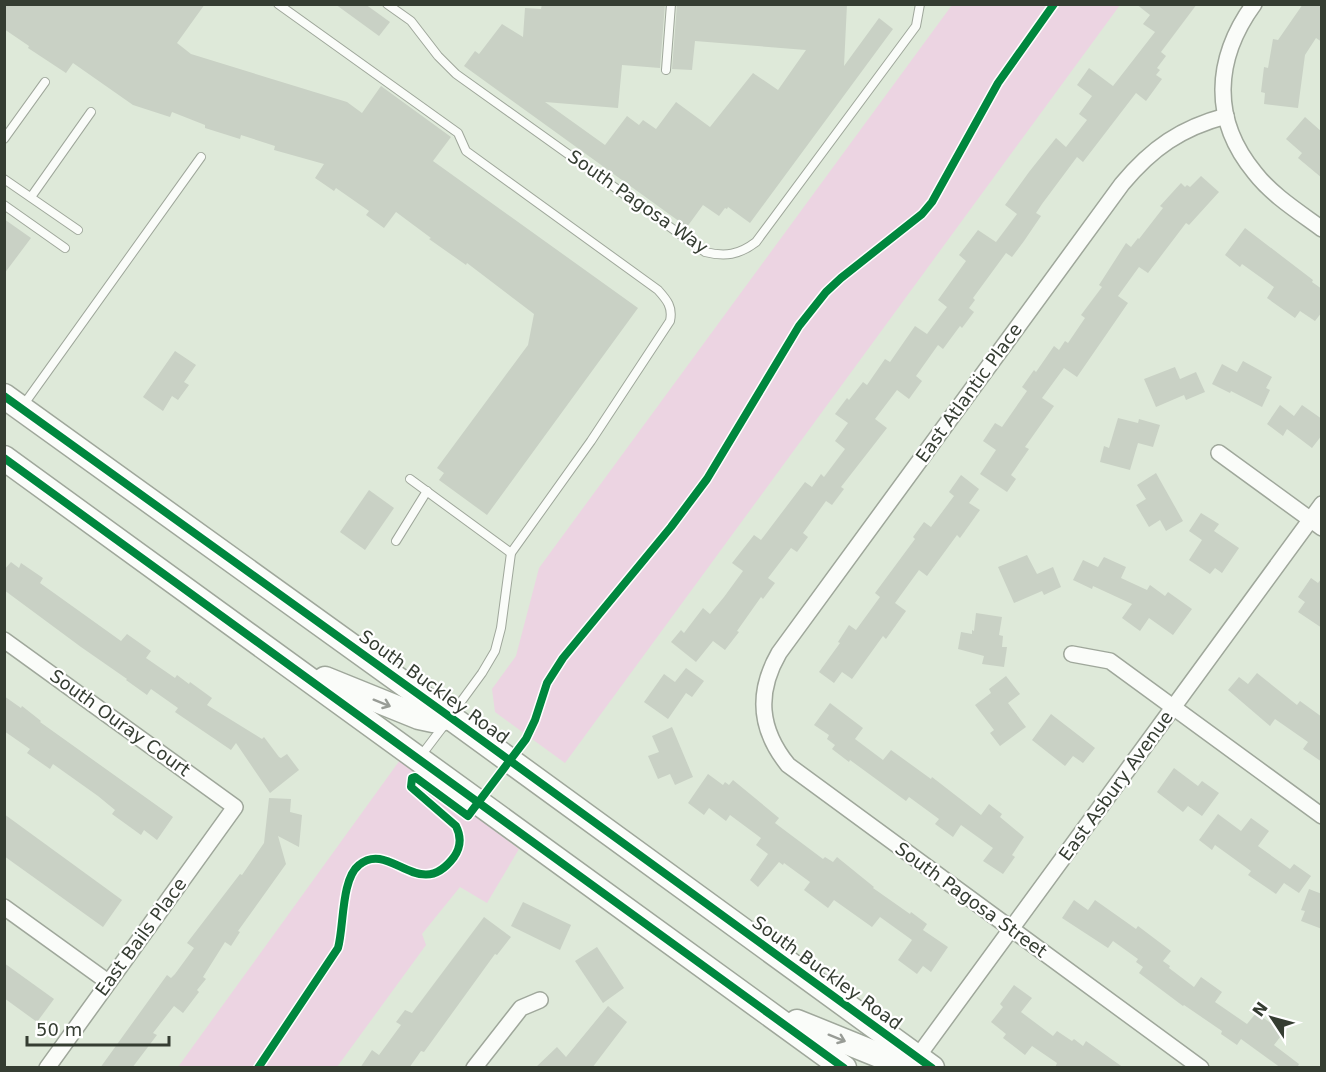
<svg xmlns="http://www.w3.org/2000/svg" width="1326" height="1072" font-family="'DejaVu Sans',sans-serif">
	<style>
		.green { fill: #ecd4e2 }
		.building { fill: #c9d1c5 }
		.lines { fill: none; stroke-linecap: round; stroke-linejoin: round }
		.lane-casing { stroke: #9fa79b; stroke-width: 10 }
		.street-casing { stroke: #9fa79b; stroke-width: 18 }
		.primary-casing { stroke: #9fa79b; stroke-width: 27 }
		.lane { stroke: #fafcf9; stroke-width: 8 }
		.street { stroke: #fafcf9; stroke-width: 15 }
		.primary { stroke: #fafcf9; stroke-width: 24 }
		.cycleway-casing { stroke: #fff; stroke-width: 11 }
		.cycleway { stroke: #00873e; stroke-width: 8 }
		.oneway { stroke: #989c96 }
		.labels { text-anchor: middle; stroke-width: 4.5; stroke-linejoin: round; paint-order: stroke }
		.street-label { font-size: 18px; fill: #353d32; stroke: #fff }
	</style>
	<rect width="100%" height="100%" fill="#dee9d9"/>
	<g class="green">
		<path d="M952,5H1120L565,763L495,712L492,689L516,656L539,568Z"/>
		<path d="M400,760L519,849L487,903L460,887L422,934L426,945L337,1067H178Z"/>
	</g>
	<g class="building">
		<path d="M4,4H205L177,43L191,54L347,102L362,113L381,86L451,137L433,161L638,308L487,515L439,480L444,473L437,468L528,345L534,314L467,263L466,265L429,239L431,238L396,212L384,228L366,215L369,211L336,188L334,191L315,178L324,164L274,150L275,146L241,135L240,139L205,128V125L172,112L170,117L133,105L73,63L66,73L28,48L29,46L4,29Z"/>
		<path d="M335,4H365L390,22L379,36Z"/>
		<path d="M542,4H665L660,68L622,65L618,108L545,102L605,145L627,116L639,125L643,120L656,129L676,102L710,127L753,73L778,90L806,50L695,41L692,70L672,69L677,4H847L844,66L879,18L893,29L750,223L728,207L727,209L725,208L719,216L703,205L687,227L464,66L475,51L479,54L502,24L523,37L525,8L541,9Z"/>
		<path d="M1136,4H1197L1161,52L1166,56L1157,68L1160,70L1156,75L1162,79L1146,101L1136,93L1083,162L1077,157L1042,204L1036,213L1041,216L1024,241L1012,257L1006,253L973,298L975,300L969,308L974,312L962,328L960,326L943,349L938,345L916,376L922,381L909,399L897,390L875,419L887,428L841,487L844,489L832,505L826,501L803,533L808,537L797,552L791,548L768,578L775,583L763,599L761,597L737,631L739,632L725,650L713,641L696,662L671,642L681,630L684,633L703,608L710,614L724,597L743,571L732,563L754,535L761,540L805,482L812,487L821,474L824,477L845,449L835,441L848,423L835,414L847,398L849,400L863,382L867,385L885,359L890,362L915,326L927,334L947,307L938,300L966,261L959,255L978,230L996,242L1017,214L1005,205L1029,172L1056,138L1066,147L1087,120L1079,114L1092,96L1077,85L1089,68L1113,86L1155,32L1143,24L1150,15Z"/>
		<path d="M1303,4H1322V42L1316,38L1305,55L1298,108L1264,104L1265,93L1261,92L1264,67L1268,68L1273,39L1278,40Z"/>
		<path d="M1305,117L1322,132V178L1298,158L1302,153L1286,139Z"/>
		<path d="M1201,176L1219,192L1189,225L1186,223L1148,273L1139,267L1118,296L1128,303L1077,377L1064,368L1042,398L1054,406L1025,447L1029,449L1011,475L1016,479L1007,492L980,474L996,450L983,441L995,423L1002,427L1027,391L1022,387L1034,370L1036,372L1054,346L1059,350L1065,341L1068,343L1085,318L1081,315L1102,287L1099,285L1126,243L1131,247L1138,238L1139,239L1163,208L1160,206L1181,183L1185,187L1187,185L1190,187Z"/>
		<path d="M4,219L31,238L4,274Z"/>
		<path d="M1245,228L1313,280L1312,282L1322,289V312L1315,321L1300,311L1295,318L1267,298L1274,287L1242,264L1240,267L1225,255Z"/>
		<path d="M175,351L196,365L184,382L189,385L178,400L172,396L163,411L143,397Z"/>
		<path d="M1243,361L1272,377L1266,388L1270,390L1262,407L1231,391L1230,393L1212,384L1222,364L1237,372Z"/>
		<path d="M1175,367L1180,379L1196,372L1205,392L1186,400L1184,395L1156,407L1144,379Z"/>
		<path d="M1280,405L1294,416L1302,405L1322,419V435L1312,448L1287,429L1283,436L1267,424Z"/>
		<path d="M1118,418L1138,423L1139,419L1160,425L1153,447L1138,443L1130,470L1100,462L1104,446L1109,448Z"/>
		<path d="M1156,473L1183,521L1166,531L1160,520L1149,527L1136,505L1146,499L1137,485Z"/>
		<path d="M961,475L979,489L969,503L980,510L960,538L957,535L927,576L919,570L895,603L906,611L886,639L883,636L852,679L842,672L834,683L819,672L840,643L838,642L849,625L856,630L880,597L875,593L915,539L913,537L924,522L931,527L954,496L949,492Z"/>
		<path d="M369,490L394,508L365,550L340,532Z"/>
		<path d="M1201,513L1219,524L1214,531L1239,548L1222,573L1215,568L1210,574L1189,560L1202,540L1189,531Z"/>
		<path d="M1027,555L1037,574L1053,567L1061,587L1044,595L1042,591L1014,603L998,567Z"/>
		<path d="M1104,557L1126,567L1121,578L1147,590L1150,585L1165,596L1168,592L1192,609L1173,635L1149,618L1140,631L1122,618L1132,604L1093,586L1092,589L1073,580L1083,560L1098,567Z"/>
		<path d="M11,562L19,568L21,563L43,578L40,583L121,641L127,634L151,651L146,658L175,678L177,675L189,684L190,682L212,698L207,705L262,739L264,737L279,757L281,758L287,754L299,770L270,793L236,743L231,750L175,712L178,708L151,689L147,695L126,680L127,679L81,647L4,590V570Z"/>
		<path d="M1311,578L1318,583L1322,578V628L1298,612L1305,602L1298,597Z"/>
		<path d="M976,613L1002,617L999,635L1003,636L1002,647H1007L1004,667L982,664L984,656L958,649L961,632L972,634V630L974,631Z"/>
		<path d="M686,668L704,681L692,697L686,693L668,719L644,702L664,674L675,682Z"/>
		<path d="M1257,673L1297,705L1300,701L1322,717V762L1303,749L1308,742L1275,719L1270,726L1228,690L1239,677L1248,684Z"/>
		<path d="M1006,676L1020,694L1008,703L1026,727L1000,746L990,733L994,730L975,705L991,693L989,689Z"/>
		<path d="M4,696L21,708L22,706L41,721L40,722L173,817L157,840L144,830L141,835L112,814L115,810L98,796L53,764L50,769L27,753L30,749L4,731Z"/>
		<path d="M830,703L863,728L855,739L883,760L891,750L931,779L932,777L981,815L989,804L1002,814L1000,817L1024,837L1012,855L1015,857L1003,874L983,861L993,848L961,825L953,837L935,824L939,819L909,797L906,801L850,760L849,762L832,749L835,745L827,739L829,735L814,725Z"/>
		<path d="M1051,714L1095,748L1083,763L1073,756L1065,766L1032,740Z"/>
		<path d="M672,727L693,777L675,785L670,774L658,779L648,756L659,752L652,736Z"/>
		<path d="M1174,768L1198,786L1202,781L1219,793L1202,816L1188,806L1183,812L1157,792Z"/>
		<path d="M708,774L723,785L725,782L729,785L733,780L779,818L775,823L823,859L825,857L833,862L837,857L874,887L873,888L910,914L911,912L927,924L923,930L948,947L931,972L923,966L917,974L898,960L912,940L880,917L872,927L834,900L828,908L804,890L810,882L784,863L783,865L779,862L758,887L750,880L768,854L756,845L761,838L730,815L726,821L709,808L704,815L688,803Z"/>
		<path d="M269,798L291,799L290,812L302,815L299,847L278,836L286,864L238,931L240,932L231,946L225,942L203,977L206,979L197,990L199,992L183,1013L174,1006L153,1033L157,1035L132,1068H100L167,975L171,978L175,974L194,948L187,943L240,874L242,875L264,843Z"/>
		<path d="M4,814L122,900L103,927L4,856Z"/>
		<path d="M1218,814L1241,831L1251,818L1269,831L1258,846L1290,869L1294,864L1311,876L1299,893L1284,883L1276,894L1248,875L1251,871L1215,845L1212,850L1199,840Z"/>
		<path d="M1309,889L1322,894V929L1301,921L1305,911L1301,910Z"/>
		<path d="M1074,900L1088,910L1095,900L1136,929L1138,926L1171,951L1163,961L1170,966L1169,968L1194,987L1201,977L1222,992L1215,1002L1247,1024L1256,1013L1284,1032L1274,1045L1299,1064L1297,1068H1281L1241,1039L1237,1045L1221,1034L1222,1031L1184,1005L1183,1006L1139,973L1143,967L1136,962L1138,959L1113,941L1108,948L1062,918Z"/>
		<path d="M523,902L571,925L560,950L511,926Z"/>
		<path d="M484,917L511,937L497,955L495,954L424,1052L421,1051L409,1068H360L372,1050L379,1055L401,1025L396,1022L405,1010L412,1013Z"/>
		<path d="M597,947L624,988L603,1003L575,961Z"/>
		<path d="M4,963L54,999L37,1022L4,998Z"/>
		<path d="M1014,985L1032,998L1021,1012L1053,1036L1057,1031L1072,1041L1074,1039L1083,1046L1086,1041L1124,1068H1055L1057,1063L1032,1046L1025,1055L1003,1038L1006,1034L991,1022L1003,1007L1000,1004Z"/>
		<path d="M608,1006L627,1022L592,1068H535L557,1047L566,1057Z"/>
	</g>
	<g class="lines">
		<g class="lane-casing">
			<g id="lane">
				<path d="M278,4L458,133L466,151L658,290C667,300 673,307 670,321L591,441L511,553L501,628L495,651L482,673L452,714"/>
				<path d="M387,4L411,21L438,56L456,74L705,252C725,257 739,255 756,242L916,26L920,4"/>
				<path d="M666,70L671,4"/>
				<path d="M4,139L45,82"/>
				<path d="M4,179L78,230"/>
				<path d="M31,197L91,112"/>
				<path d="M4,205L65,248"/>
				<path d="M22,407L201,157"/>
				<path d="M410,479L511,553"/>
				<path d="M396,541L427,491"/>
				<path d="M420,757L445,724"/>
			</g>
		</g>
		<g class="street-casing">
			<g id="street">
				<path d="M1254,4C1214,59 1211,120 1255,173C1272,195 1299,212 1322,229"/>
				<path d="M1219,453L1322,528"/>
				<path d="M4,640L235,807L47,1068"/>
				<path d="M1072,654L1110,661L1322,816"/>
				<path d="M4,907L108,982"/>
				<path d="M913,1063L1322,504"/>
				<path d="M474,1068L521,1008L540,1000"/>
				<path d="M1201,1068L788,765C759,729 756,693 779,653L1122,184C1152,148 1181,128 1226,116"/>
			</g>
		</g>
		<g class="primary-casing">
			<g id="primary">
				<path d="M4,396L450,717L932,1068"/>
				<path d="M4,458L844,1068"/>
				<path d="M325,679L419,717L433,720L450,717"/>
				<path d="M797,1022L886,1058L900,1060L917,1057"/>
			</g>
		</g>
		<use href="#lane" class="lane"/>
		<use href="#street" class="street"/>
		<use href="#primary" class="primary"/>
		<g class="cycleway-casing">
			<g id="cycleway">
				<path d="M4,396L450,717L932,1068"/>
				<path d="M4,458L844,1068"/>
				<path d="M258,1068L338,948C344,927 341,879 359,865C390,839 419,904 454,857C461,847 461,836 456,826L411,787L412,778L415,777L468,816L526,739L535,720L547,683L563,658L671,527L707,479L799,326L826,292L841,278L922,214L932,202L998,83L1054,4"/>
			</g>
		</g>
		<use href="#cycleway" class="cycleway"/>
	</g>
	<defs><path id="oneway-shaft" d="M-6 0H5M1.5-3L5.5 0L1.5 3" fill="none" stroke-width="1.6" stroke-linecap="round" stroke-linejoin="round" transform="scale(1.5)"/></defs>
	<g class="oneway">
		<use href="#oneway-shaft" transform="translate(382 703) rotate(22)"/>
		<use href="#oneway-shaft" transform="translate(837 1038) rotate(22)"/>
	</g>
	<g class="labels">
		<g class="street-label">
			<text transform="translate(638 202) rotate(35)" y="6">South Pagosa Way</text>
			<text transform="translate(969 393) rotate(-54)" y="6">East Atlantic Place</text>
			<text transform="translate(434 687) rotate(36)" y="6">South Buckley Road</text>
			<text transform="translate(120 723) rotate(36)" y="6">South Ouray Court</text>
			<text transform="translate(1116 786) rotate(-54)" y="6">East Asbury Avenue</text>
			<text transform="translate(971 900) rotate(36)" y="6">South Pagosa Street</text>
			<text transform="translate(141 937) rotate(-54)" y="6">East Bails Place</text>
			<text transform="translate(827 973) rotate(36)" y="6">South Buckley Road</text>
		</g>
	</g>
	<rect width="1326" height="1072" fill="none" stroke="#353d32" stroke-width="12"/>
	<g transform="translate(1272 1018) rotate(306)" stroke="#ffffff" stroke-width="4.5" paint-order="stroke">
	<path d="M0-4.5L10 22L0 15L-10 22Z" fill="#353d32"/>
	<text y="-9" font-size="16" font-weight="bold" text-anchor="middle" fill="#353d32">N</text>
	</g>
	<path d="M27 1036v9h142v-9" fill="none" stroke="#353d32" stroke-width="3"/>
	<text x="36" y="1036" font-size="18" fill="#353d32" stroke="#ffffff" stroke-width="4.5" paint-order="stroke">50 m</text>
</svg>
